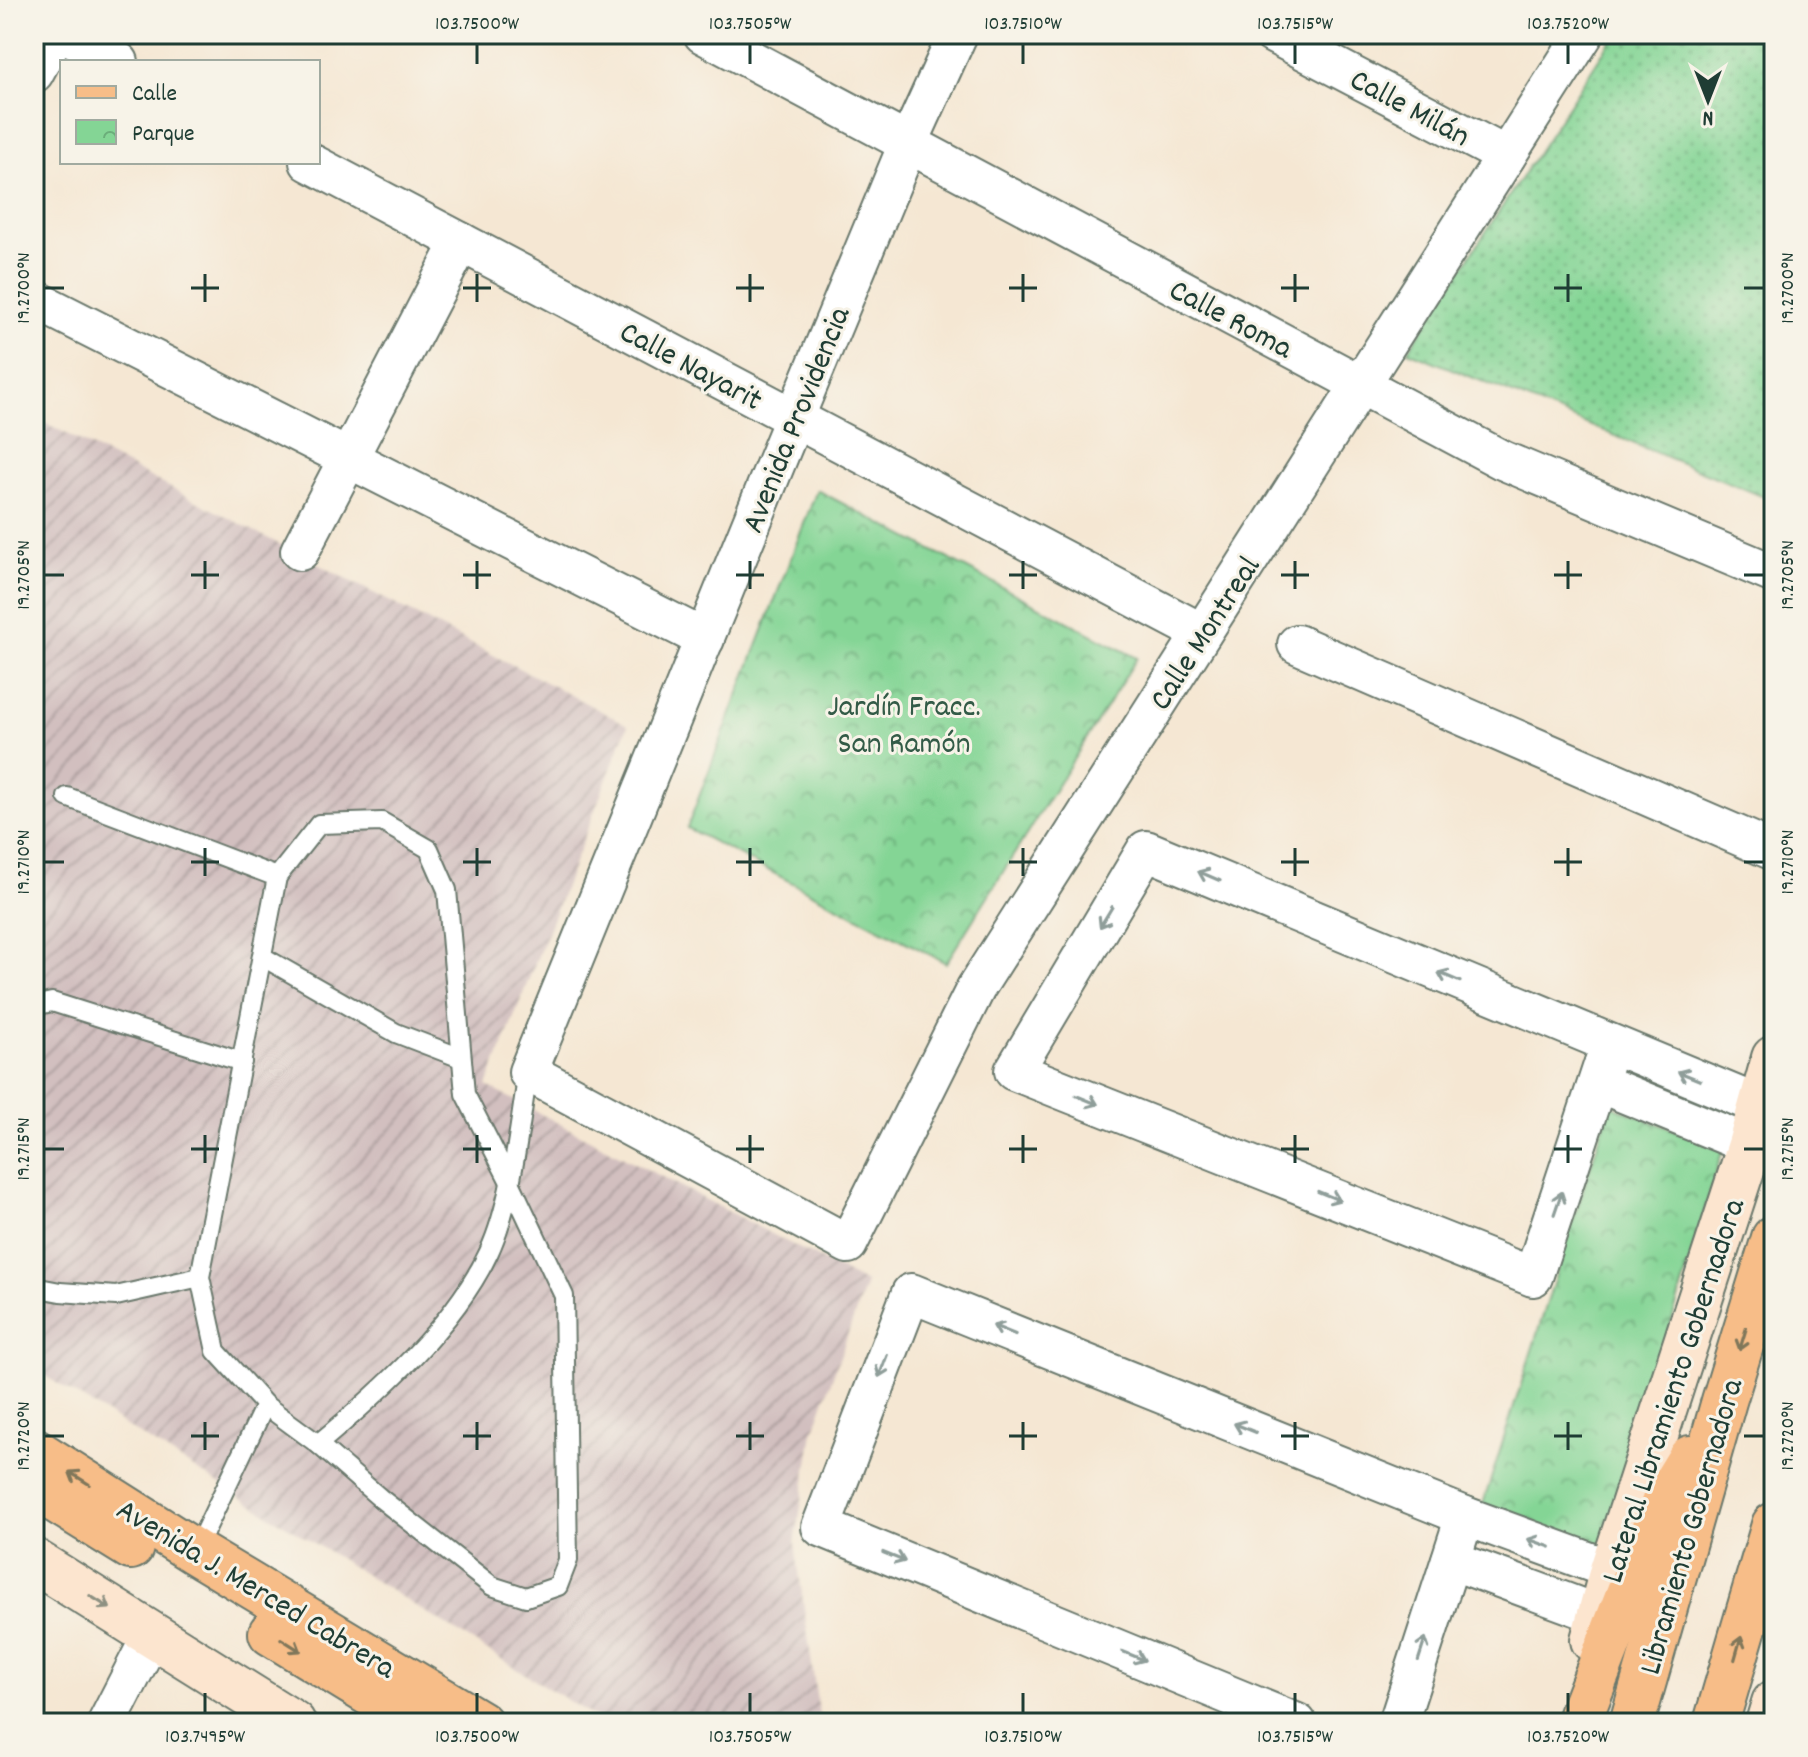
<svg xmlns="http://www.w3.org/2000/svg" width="1808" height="1757" font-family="Dekko,sans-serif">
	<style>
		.industrial { fill: url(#industrial-furrows) }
		.grass { fill: url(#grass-dots); stroke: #528964; stroke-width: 2 }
		.park { fill: url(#park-crowns); stroke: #528964; stroke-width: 2 }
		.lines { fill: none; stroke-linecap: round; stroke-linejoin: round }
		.lane-casing { stroke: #6a786c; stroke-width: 22 }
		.street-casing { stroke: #6a786c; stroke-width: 42 }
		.secondary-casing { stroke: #6a786c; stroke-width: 48 }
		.primary-casing { stroke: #6a786c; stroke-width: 48 }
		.highway-casing { stroke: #6a786c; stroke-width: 48 }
		.lane { stroke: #fff; stroke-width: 18 }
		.street { stroke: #fff; stroke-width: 38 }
		.secondary { stroke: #fce5cf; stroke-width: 44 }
		.primary { stroke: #f7bd88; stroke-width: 44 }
		.highway { stroke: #f7bd88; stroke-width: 44 }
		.oneway { stroke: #8f9e9a }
		.oneway2 { stroke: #80775a }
		.oneway3 { stroke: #8e9182 }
		.ticks { fill: none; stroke: #1f3d34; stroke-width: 3 }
		.labels { text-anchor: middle; stroke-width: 6; stroke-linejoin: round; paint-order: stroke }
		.street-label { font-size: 32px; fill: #1f3d34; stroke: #f7f3e8 }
		.park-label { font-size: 32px; fill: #335b47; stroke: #f7f3e8 }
		.neatline { fill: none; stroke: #1f3d34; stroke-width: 3 }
		.ticks-label { font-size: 20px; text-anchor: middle; fill: #1f3d34 }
	</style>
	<defs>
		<pattern id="industrial-furrows" width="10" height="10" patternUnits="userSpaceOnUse" patternTransform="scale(2)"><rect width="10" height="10" fill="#d2bfbf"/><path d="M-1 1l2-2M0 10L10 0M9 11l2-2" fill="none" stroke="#aa9c9c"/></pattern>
		<pattern id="grass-dots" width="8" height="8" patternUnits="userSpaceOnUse" patternTransform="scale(2)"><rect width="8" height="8" fill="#84d595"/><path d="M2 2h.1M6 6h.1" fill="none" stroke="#6bae7a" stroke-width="1.8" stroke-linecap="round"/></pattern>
		<pattern id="park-crowns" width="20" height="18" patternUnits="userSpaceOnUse" patternTransform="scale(2)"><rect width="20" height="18" fill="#84d595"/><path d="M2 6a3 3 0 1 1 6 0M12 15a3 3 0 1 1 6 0" fill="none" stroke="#6bae7a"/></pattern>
	</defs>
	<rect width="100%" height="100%" fill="#f7f3e8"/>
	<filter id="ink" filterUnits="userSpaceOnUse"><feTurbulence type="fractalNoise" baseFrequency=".0125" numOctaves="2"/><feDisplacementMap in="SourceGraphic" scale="16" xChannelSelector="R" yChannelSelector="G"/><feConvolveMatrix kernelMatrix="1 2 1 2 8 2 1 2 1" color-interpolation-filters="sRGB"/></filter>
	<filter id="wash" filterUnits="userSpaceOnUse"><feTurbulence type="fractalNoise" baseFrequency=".006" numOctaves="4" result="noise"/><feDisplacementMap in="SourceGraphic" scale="32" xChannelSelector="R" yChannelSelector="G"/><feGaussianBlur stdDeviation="1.8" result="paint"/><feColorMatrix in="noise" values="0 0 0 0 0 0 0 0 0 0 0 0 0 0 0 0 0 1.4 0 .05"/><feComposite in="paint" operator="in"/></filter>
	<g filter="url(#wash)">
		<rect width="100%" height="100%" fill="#f5e7d3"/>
		<path class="industrial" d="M34,417L628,725L487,1086L866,1283L813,1432L795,1543L820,1723H604L34,1369Z"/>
		<path class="grass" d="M1615,34H1774V501L1408,351Z"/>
		<g class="park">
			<path d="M817,490L1137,658L946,963L687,828Z"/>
			<path d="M1610,1105L1723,1149L1602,1554L1483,1504Z"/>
		</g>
	</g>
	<g filter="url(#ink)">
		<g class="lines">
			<g class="lane-casing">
				<g id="lane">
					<path d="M67,797L277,877L200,1277L216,1351L265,1405L195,1552"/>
					<path d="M263,957L396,1033L461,1058"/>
					<path d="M34,1006L52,1002L242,1062"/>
					<path d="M34,1287L60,1292L116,1296L200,1277"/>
					<path d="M265,1405L318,1444L380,1498L492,1586L526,1597L558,1586L568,1560L564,1296L510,1182L465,1094L447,890L429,849L382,822L319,824L277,877"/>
					<path d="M318,1444C379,1393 455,1325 489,1252C512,1202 519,1128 528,1072"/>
				</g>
			</g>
			<g class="street-casing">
				<g id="street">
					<path d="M66,34L119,62"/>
					<path d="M703,34L1502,460L1774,574"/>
					<path d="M958,34L908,144L782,448L528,1072L848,1244L976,988L1584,34"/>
					<path d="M1273,34L1506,156"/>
					<path d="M34,73L55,34"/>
					<path d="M309,162L1202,633"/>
					<path d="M34,299L705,639"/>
					<path d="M300,551L461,242"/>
					<path d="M1297,644L1774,851"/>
					<path d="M1610,1044L1533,1277L1014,1071L1146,850L1761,1106"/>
					<path d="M1599,1083L1750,1145"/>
					<path d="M1451,1560L1600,1615"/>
					<path d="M107,1723L152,1635"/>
					<path d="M1297,1723L821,1527L911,1293L1465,1516L1612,1570"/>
					<path d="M1398,1723L1465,1516"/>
				</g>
			</g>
			<g class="secondary-casing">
				<g id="secondary">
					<path d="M34,1561L293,1723"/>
					<path d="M1593,1640L1612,1570L1750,1145L1774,1058"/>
					<path d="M1768,1723L1774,1703"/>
				</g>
			</g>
			<g class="primary-casing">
				<g id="primary">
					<path d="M34,1450L195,1552L480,1723"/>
					<path d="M34,1487L131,1547"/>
					<path d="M271,1633L418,1723"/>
				</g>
			</g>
			<g class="highway-casing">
				<g id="highway">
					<path d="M1578,1723L1665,1499L1690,1458"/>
					<path d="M1632,1723L1724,1401L1774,1238"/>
					<path d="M1716,1723L1774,1525"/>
				</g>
			</g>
			<use href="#lane" class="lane"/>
			<use href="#street" class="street"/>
			<use href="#secondary" class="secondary"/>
			<use href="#primary" class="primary"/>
			<use href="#highway" class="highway"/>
		</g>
		<defs><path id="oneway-shaft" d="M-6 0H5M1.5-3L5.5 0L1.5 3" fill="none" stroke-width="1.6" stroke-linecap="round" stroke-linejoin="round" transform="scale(2)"/></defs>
		<g class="oneway">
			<use href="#oneway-shaft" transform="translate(1209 876) rotate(-157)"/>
			<use href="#oneway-shaft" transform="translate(1106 917) rotate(121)"/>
			<use href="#oneway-shaft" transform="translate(1449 977) rotate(-157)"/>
			<use href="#oneway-shaft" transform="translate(1689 1076) rotate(-158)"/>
			<use href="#oneway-shaft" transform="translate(1087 1100) rotate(22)"/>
			<use href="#oneway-shaft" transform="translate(1329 1196) rotate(22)"/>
			<use href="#oneway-shaft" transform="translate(1558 1203) rotate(-71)"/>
			<use href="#oneway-shaft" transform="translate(1004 1330) rotate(-158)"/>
			<use href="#oneway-shaft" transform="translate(883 1366) rotate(111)"/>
			<use href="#oneway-shaft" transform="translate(1245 1428) rotate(-158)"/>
			<use href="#oneway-shaft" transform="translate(1539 1543) rotate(-160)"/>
			<use href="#oneway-shaft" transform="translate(894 1557) rotate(22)"/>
			<use href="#oneway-shaft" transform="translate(1422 1649) rotate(-72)"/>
			<use href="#oneway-shaft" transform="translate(1134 1656) rotate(22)"/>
		</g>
		<g class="oneway2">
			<use href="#oneway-shaft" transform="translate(1743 1339) rotate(107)"/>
			<use href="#oneway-shaft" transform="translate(79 1478) rotate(-148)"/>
			<use href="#oneway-shaft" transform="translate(291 1645) rotate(32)"/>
			<use href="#oneway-shaft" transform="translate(1738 1648) rotate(-74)"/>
		</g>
		<use class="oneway3" href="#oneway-shaft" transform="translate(100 1602) rotate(32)"/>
	</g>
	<path class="ticks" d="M477,44V64M750,44V64M1023,44V64M1295,44V64M1568,44V64M205,274V302M477,274V302M750,274V302M1023,274V302M1295,274V302M1568,274V302M44,288H64M191,288H219M463,288H491M736,288H764M1009,288H1037M1281,288H1309M1554,288H1582M1744,288H1764M205,561V589M477,561V589M750,561V589M1023,561V589M1295,561V589M1568,561V589M44,575H64M191,575H219M463,575H491M736,575H764M1009,575H1037M1281,575H1309M1554,575H1582M1744,575H1764M205,848V876M477,848V876M750,848V876M1023,848V876M1295,848V876M1568,848V876M44,862H64M191,862H219M463,862H491M736,862H764M1009,862H1037M1281,862H1309M1554,862H1582M1744,862H1764M205,1135V1163M477,1135V1163M750,1135V1163M1023,1135V1163M1295,1135V1163M1568,1135V1163M44,1149H64M191,1149H219M463,1149H491M736,1149H764M1009,1149H1037M1281,1149H1309M1554,1149H1582M1744,1149H1764M205,1422V1450M477,1422V1450M750,1422V1450M1023,1422V1450M1295,1422V1450M1568,1422V1450M44,1436H64M191,1436H219M463,1436H491M736,1436H764M1009,1436H1037M1281,1436H1309M1554,1436H1582M1744,1436H1764M205,1693V1713M477,1693V1713M750,1693V1713M1023,1693V1713M1295,1693V1713M1568,1693V1713"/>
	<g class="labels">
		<g class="street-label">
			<text transform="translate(1411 106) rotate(28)" y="11">Calle Milán</text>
			<text transform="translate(1232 317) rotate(28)" y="11">Calle Roma</text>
			<text transform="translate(692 364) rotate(28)" y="11">Calle Nayarit</text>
			<text transform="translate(794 419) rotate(-68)" y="11">Avenida Providencia</text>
			<text transform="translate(1203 632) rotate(-57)" y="11">Calle Montreal</text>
			<text transform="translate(1671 1390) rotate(-72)" y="11">Lateral Libramiento Gobernadora</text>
			<text transform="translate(1689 1526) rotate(-74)" y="11">Libramiento Gobernadora</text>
			<text transform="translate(257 1587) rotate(31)" y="11">Avenida J. Merced Cabrera</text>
		</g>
		<g class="park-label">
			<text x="904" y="715">Jardín Fracc.<tspan x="904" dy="37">San Ramón</tspan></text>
		</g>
	</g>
	<rect width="1808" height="1757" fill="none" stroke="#f7f3e8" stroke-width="88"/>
	<rect x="60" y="60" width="260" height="104" fill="#f7f3e8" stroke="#a1aaa0" stroke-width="2"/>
	<rect x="76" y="86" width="40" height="12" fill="#f7bd88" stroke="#a1aaa0" stroke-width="2"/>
	<text x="132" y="100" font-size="24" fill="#1f3d34">Calle</text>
	<rect x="76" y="120" width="40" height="24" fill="url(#park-crowns)" stroke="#a1aaa0" stroke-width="2"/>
	<text x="132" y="140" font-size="24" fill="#1f3d34">Parque</text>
	<g transform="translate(1708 100) rotate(180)" stroke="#f7f3e8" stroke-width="6" paint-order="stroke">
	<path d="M0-6L14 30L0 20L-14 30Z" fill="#1f3d34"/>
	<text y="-12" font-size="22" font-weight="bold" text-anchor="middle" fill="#1f3d34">N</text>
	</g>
	<rect x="44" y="44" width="1720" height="1669" class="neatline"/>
	<g class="ticks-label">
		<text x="477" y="29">103.7500°W</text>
		<text x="750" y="29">103.7505°W</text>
		<text x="1023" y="29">103.7510°W</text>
		<text x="1295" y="29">103.7515°W</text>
		<text x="1568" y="29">103.7520°W</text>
		<text transform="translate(1786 288) rotate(-90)" y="7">19.2700°N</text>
		<text transform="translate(22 288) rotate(-90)" y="7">19.2700°N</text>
		<text transform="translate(1786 575) rotate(-90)" y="7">19.2705°N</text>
		<text transform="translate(22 575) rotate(-90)" y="7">19.2705°N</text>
		<text transform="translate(1786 862) rotate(-90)" y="7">19.2710°N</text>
		<text transform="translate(22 862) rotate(-90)" y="7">19.2710°N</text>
		<text transform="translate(1786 1149) rotate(-90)" y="7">19.2715°N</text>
		<text transform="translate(22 1149) rotate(-90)" y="7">19.2715°N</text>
		<text transform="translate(1786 1436) rotate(-90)" y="7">19.2720°N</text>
		<text transform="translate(22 1436) rotate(-90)" y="7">19.2720°N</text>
		<text x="205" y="1742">103.7495°W</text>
		<text x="477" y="1742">103.7500°W</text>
		<text x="750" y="1742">103.7505°W</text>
		<text x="1023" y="1742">103.7510°W</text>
		<text x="1295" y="1742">103.7515°W</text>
		<text x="1568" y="1742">103.7520°W</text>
	</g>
</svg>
